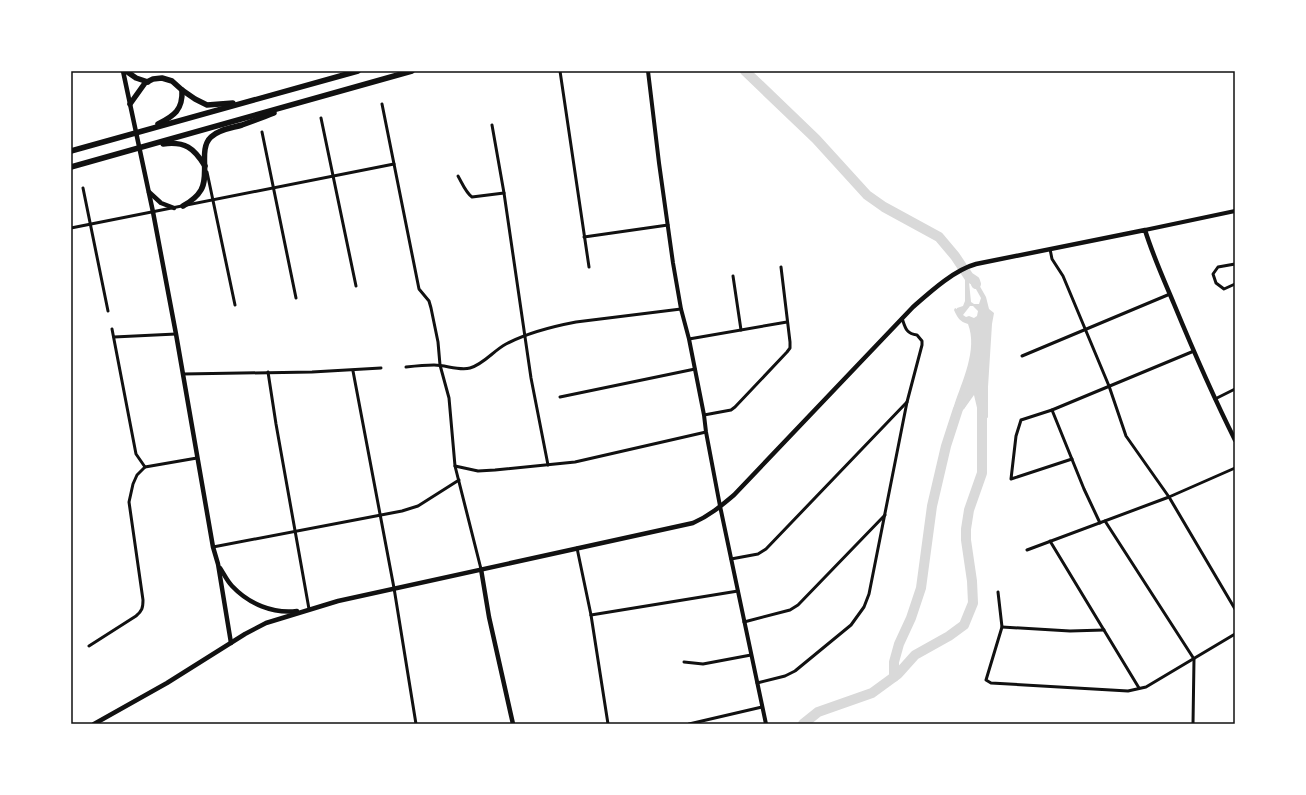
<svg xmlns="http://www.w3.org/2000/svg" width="1306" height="795" font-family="'Varela Round',sans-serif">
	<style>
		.water { fill: #d9d9d9; fill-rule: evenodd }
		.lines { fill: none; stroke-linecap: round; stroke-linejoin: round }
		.river { stroke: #d9d9d9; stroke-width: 10 }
		.minor { stroke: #111; stroke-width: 3 }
		.tertiary { stroke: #111; stroke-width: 4 }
		.secondary { stroke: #111; stroke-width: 4.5 }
		.trunk { stroke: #111; stroke-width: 5.5 }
		.neatline { fill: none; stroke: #111; stroke-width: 1.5 }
	</style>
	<rect width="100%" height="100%" fill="#fff"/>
	<path class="water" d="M970,274L978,283L986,297L989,309L994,313L992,324L988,387V418L978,412L974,395L964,409L954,406C962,381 978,350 968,324C960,322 957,317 954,310L955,308L957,309V308L963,306L965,301V276ZM969,282H972L981,298L979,304H974L971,302ZM970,306H973L978,311L977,316L974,318L969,316L966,317L963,315Z"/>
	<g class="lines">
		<g class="river">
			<path d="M745,71L816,139L867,195L884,207L939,237L955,256L969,277L975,281L976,284"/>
			<path d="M894,677V662L899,644L911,618L921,588L932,506L946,446L958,409L966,396"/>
			<path d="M803,724L818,712L872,693L898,674L915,655L949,636L964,625L973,603L972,581L966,540V529L969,510L982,473V402"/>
		</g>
		<g class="minor">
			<path d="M560,71L589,267"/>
			<path d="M382,104L419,289L429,301L431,308L438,342L440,365L449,398L455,466L481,569"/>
			<path d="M321,118L356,286"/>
			<path d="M492,125L504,193L531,378L548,465"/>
			<path d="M262,132L296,298"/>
			<path d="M207,172L235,305"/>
			<path d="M458,176C462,183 466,193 472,197L504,193"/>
			<path d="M83,188L108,311"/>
			<path d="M71,228L394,164"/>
			<path d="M584,237L668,225"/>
			<path d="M1050,249L1052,259L1063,276L1109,386L1126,436L1169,497L1235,609"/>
			<path d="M1235,264L1218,267L1213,274L1216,283L1224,289L1235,284"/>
			<path d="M733,276L741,330"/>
			<path d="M112,329L136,454L145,467"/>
			<path d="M114,337L176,334"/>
			<path d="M689,339L787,322"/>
			<path d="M1022,356L1170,294"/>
			<path d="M406,367C415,366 425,365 434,365C446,365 459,371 470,368C484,364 493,351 506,344C525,334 555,326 576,322L681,309"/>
			<path d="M353,371L394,588L416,724"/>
			<path d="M268,372L276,424L309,609"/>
			<path d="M183,374L312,372L381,368"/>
			<path d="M560,397L695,369"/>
			<path d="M1215,399L1235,389"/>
			<path d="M1052,410L1084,489L1100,523"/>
			<path d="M704,415L731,410L735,407L787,352L790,348V342L781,267"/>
			<path d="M1072,459L1011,479L1016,436L1021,420L1052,410L1194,351"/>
			<path d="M455,466L478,471L495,470L575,462L706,432"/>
			<path d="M1105,521L1194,659L1193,724"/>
			<path d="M1050,541L1139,688"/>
			<path d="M213,547L402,511L418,506L459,480"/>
			<path d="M577,548L591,615L608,724"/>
			<path d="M1027,550L1169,497L1235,468"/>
			<path d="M731,559L758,554L766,549L907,402"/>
			<path d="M998,592L1002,627L986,680L991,683L1128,691L1146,687L1235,634"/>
			<path d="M591,615L738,591"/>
			<path d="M744,622L790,610L798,605L885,515"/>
			<path d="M1002,627L1070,631L1104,630"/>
			<path d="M89,646L136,616C142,611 143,608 143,600L129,502L133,484L137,475L145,467L197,458"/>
			<path d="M684,662L703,664L751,655"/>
			<path d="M757,683L785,676L795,671L851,625L864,607L869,594L907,402L922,345V341L917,335C906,334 905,327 902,318"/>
			<path d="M689,724L762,707"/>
		</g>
		<g class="tertiary">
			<path d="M648,71L659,163L673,263L681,309L689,339L704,415L706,432L720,506L766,724"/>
			<path d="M1145,230L1235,211"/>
		</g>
		<g class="secondary">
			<path d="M123,71L153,212L176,334L213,547L218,564L231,643"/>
			<path d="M149,192L161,203L174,208"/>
			<path d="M220,568C224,574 227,581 232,586C249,604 273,614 297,611"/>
			<path d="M481,569L489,617L513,724"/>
			<path d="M94,724L167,683L245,634L266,623L338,601L693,523C709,516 721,506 734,495L913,307C930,292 954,270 976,264L1145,230C1153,256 1164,280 1174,304C1193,350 1213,396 1235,440"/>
		</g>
		<g class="trunk">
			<path d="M126,71L136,78L148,82"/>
			<path d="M130,104L145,83L153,79L162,78L172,81L182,90L195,99L207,105L233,103"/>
			<path d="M158,124C174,116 183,110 182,90"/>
			<path d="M163,144C185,141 194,148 205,166"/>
			<path d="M71,151L358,71"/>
			<path d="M71,167L412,71"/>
			<path d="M183,206C190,202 197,197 201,190C210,175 198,149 211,137C219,129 232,128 242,125C253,121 264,117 274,113"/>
		</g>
	</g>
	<rect width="1306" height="795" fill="none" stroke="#ffffff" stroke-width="144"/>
	<rect x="72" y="72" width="1162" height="651" class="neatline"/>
</svg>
